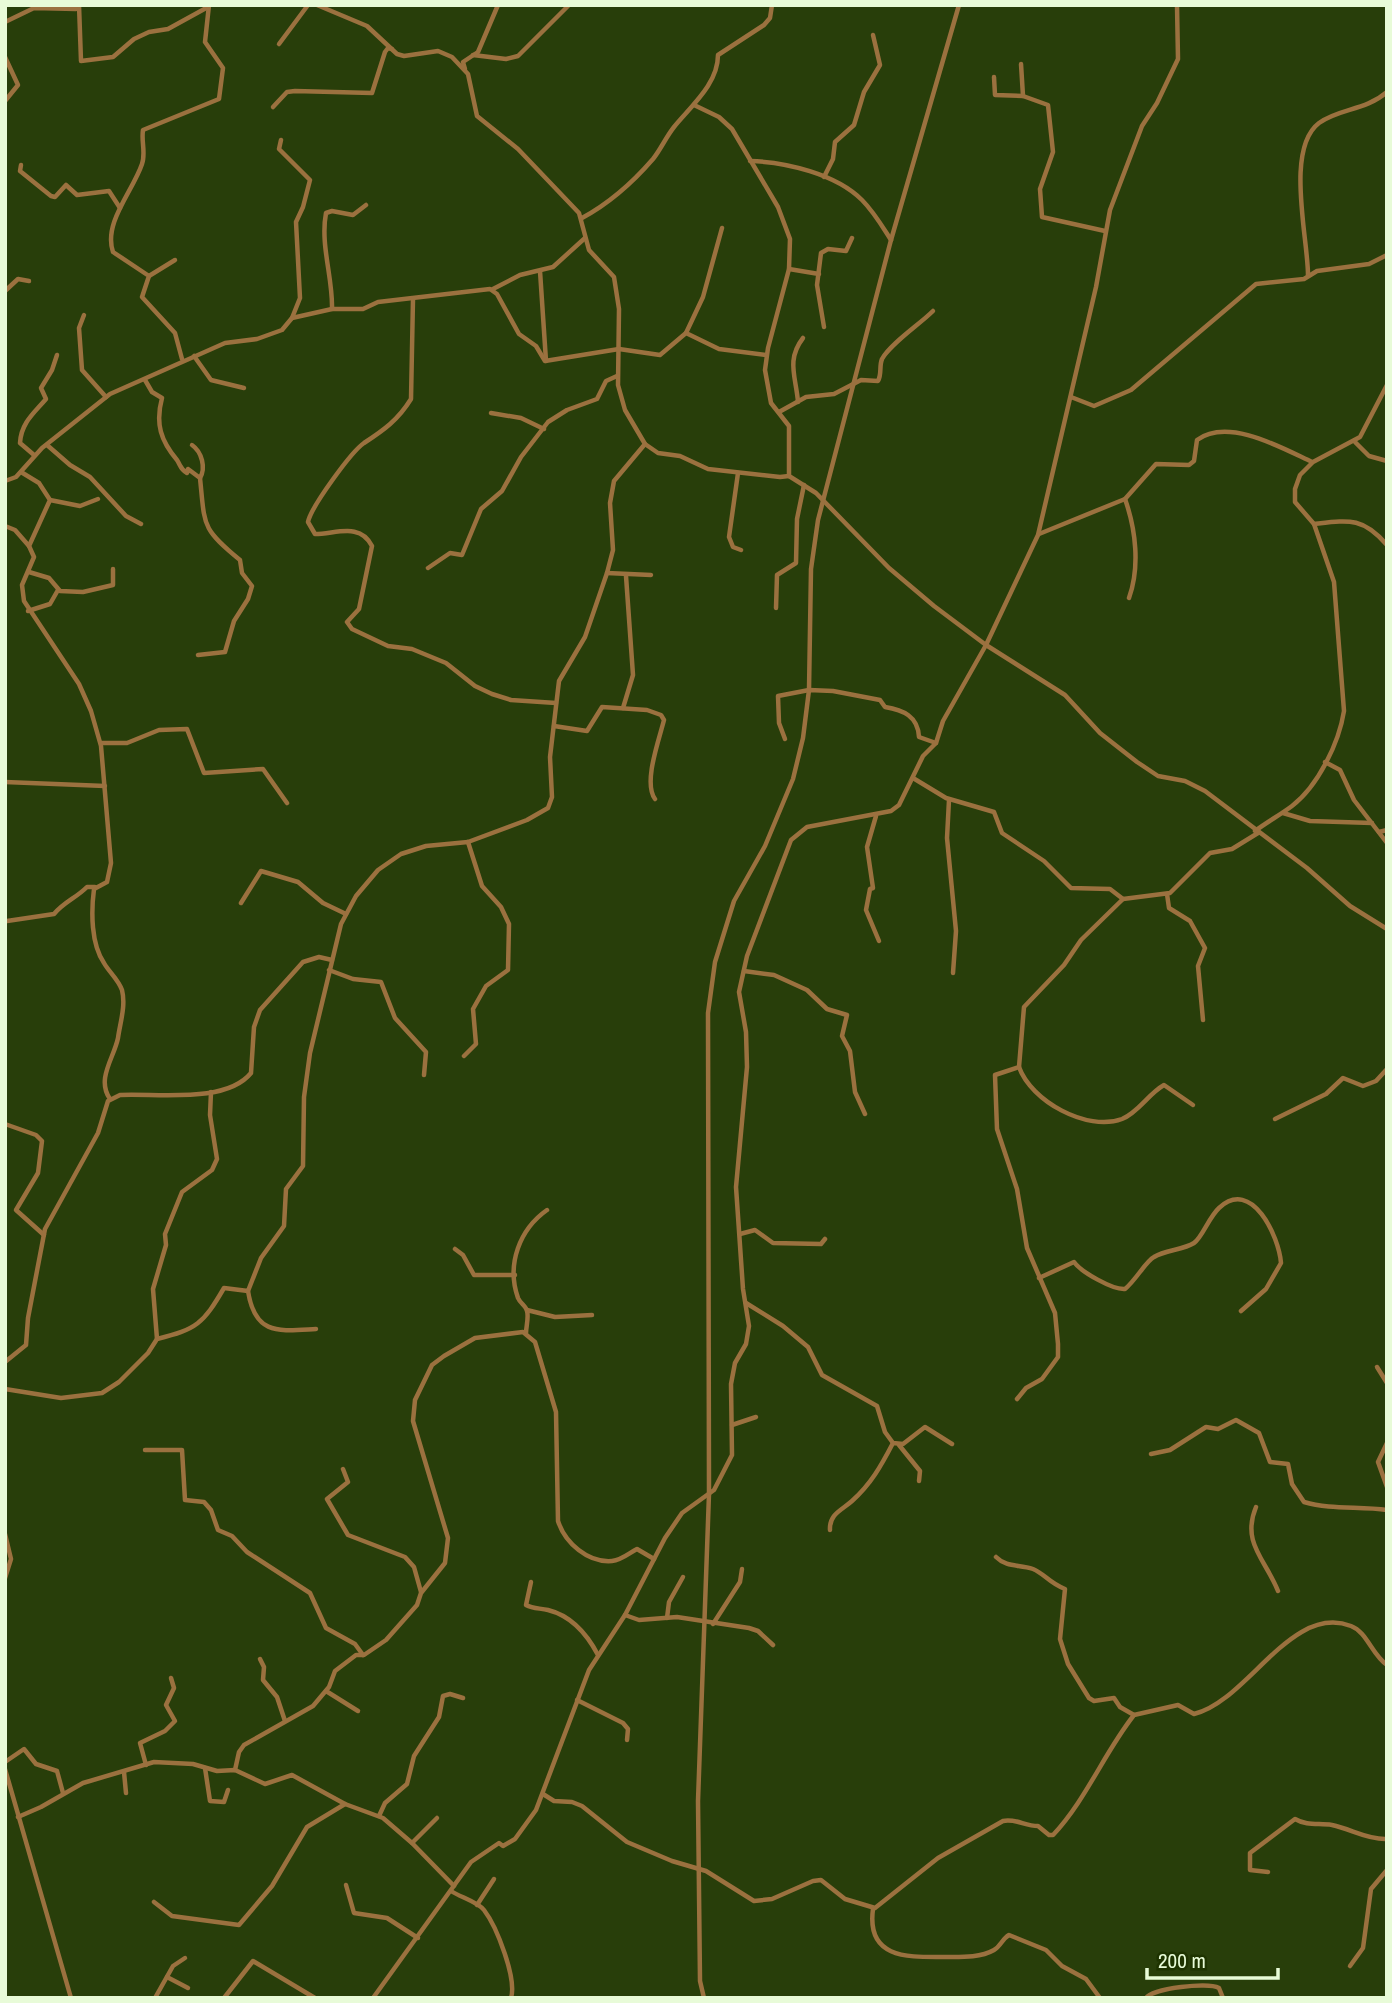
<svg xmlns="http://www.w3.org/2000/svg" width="1392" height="2003" font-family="'Archivo Narrow',sans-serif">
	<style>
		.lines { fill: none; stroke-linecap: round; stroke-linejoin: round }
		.minor { stroke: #9b713f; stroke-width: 4.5 }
	</style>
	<rect width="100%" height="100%" fill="#283e0a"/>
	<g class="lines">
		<g class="minor">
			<path d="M79,5L81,61L113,57L134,39L149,32L168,29L208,7"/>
			<path d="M317,5L367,26L397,54L404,56L438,51L452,57L468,74L477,116L518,149L579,213L589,250L614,277L619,309L618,385L625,410L645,444L658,453L680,456L708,469L780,477L789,476"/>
			<path d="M5,22L34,8L76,9"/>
			<path d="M279,44L308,5"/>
			<path d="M473,55L506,59L518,56L569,5"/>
			<path d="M5,57L18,85L5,101"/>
			<path d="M1021,64L1023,96"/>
			<path d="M465,69L463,62L478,52L498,5"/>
			<path d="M994,77L995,95L1023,96L1048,105L1053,152L1040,189L1042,217L1105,231"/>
			<path d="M694,105L719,117L732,129L778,207L790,239L789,269L768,348L765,370L771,403L789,426V476L816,493L889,568L934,606L986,645L1065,695L1100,733L1137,762L1158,776L1185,781L1205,791L1307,868L1350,906L1387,929"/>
			<path d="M273,107L287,92L295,91L372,93L385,52L388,48L392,49"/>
			<path d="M750,161C786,162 836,174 862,200C874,212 882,226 891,240"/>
			<path d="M21,165L20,171L51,196L55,197L66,185L77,195L109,191L120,208"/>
			<path d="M824,177L833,159L835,142L854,125L864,92L880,65L873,35"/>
			<path d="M582,218C608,204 634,181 653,159C661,149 666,137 674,127C691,106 718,84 718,55L764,25L770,18L772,5"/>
			<path d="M789,269L819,274"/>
			<path d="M540,271L546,361"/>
			<path d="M1308,275C1308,238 1285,149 1319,123C1340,108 1365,111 1387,92"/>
			<path d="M149,276L175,260"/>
			<path d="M493,289L520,275L553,267L585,238"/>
			<path d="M5,291L18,279L29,281"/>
			<path d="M413,299L411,399C398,420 384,430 364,443C351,452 311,507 308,522L315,534C336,534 360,522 372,546L359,609L347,622L352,629L388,646L412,649L446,663L475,686L492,694L511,700L556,703"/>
			<path d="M332,309C333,278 320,245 326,213L332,211L353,215L366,205"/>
			<path d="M84,315L79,328L82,370L106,397"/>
			<path d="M292,318L332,309H363L378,302L490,289L497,294L519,334L536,346L545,361L619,349L660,355L686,333L719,349L766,355"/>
			<path d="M824,327L817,285L821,253L828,249L846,251L852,238"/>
			<path d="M686,333L703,297L722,228"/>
			<path d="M194,356L211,380L244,388"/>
			<path d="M182,359L175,333L142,297L149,276L113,252C103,223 133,191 142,164C146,153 141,141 143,130L219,99L223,68L205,42L209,5"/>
			<path d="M145,380L152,392L162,398C155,424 161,441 177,460C181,466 180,469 187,473L188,469L200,478C205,526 201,528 240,560L242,573L252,586L248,599L234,621L225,652L198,655"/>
			<path d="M1071,397L1094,406L1131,390L1256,284L1304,279L1317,271L1369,264L1387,255"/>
			<path d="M798,402C796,377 786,360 803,338"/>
			<path d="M779,412L806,397L834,394L861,380L878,381C882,374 879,366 882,359C890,344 920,324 933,311"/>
			<path d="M491,413L521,418L544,429"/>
			<path d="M1355,442L1369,456L1387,461"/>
			<path d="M47,445L70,465L90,477L126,516L141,524"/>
			<path d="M192,445C202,452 206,468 200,478"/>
			<path d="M34,455L20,443C21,423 34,413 46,399L41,388L52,370L57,355"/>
			<path d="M21,472L39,483L50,500L29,546L34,557L22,585L24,601L79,684L91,711L101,746L111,863L107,882L94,889C91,912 91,944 104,963C109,972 118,979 122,990C126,1006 120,1023 118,1038C114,1058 96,1079 110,1099"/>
			<path d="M738,473L729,537L733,547L741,550"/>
			<path d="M5,481L16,477L42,448L110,394L225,343L257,339L282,330L292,318L300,298L296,222L303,207L310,180L279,149L281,140"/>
			<path d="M1125,499C1136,530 1140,567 1129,598"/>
			<path d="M50,500L80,506L98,499"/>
			<path d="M1314,524C1349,520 1363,517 1387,545"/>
			<path d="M5,526L15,530L29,546"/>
			<path d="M1039,534L1125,499L1156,464L1189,465L1194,461L1197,440C1228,417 1282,448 1312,462"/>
			<path d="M428,568L450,553L462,555L481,509L502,491L521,457L548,422L567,410L597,399L606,381L617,376"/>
			<path d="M29,572L49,578L60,591L83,592L113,585V569"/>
			<path d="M607,573L651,575"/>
			<path d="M776,608L777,575L796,563L797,519L804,485"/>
			<path d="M28,611L50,604L58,590"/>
			<path d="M623,708L633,675L626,576"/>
			<path d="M554,726L587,731L602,707L647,710L661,715L664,720C659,740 643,783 655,799"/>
			<path d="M785,739L779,723L778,696L809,690L833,691L880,700L885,707C903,710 918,716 919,737L936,743"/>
			<path d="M101,743H127L159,730L187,729L204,773L263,769L287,803"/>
			<path d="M1325,762L1340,770L1354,800L1387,843"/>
			<path d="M913,778L946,798L994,812L1002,833L1044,861L1071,888L1110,889L1123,899"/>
			<path d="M5,782L105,786"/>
			<path d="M949,800L947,838L956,931L953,973"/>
			<path d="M1283,813L1310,821L1372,823"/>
			<path d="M876,816L867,847L873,888L870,889L866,910L879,941"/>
			<path d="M1255,831C1267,822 1280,815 1292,806C1318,786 1339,743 1344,711L1334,582L1314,524L1295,502V489L1300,475L1313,462L1360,437L1387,385"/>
			<path d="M1379,832L1387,830"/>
			<path d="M1167,894L1169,908L1190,921L1205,948L1198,966L1203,1020"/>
			<path d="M241,903L261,871L298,882L323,903L346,914"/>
			<path d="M7,921L54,914C64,902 76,898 87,887H95"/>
			<path d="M329,970L353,979L381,982L395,1018L426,1052L424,1075"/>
			<path d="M744,971L774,975L807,990L827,1009L847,1015L842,1036L850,1051L855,1092L865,1114"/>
			<path d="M464,1056L476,1044L473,1009L486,986L508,970L509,924L501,907L482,886L468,842"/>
			<path d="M1019,1067C1031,1101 1087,1132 1122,1119C1139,1112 1148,1094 1164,1085L1193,1105"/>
			<path d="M1275,1119L1326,1094L1343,1078L1363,1086L1376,1081L1387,1069"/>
			<path d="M5,1124L36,1135L42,1141L38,1173L16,1210L44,1235"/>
			<path d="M740,1234L755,1230L773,1243L821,1244L825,1239"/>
			<path d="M455,1249L463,1255L474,1275H515"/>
			<path d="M1039,1278L1074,1262C1081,1272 1113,1290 1125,1289C1136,1280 1146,1261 1154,1257C1165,1250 1183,1250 1194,1243C1202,1238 1209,1217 1219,1208C1252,1177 1279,1237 1281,1263L1266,1289L1241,1311"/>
			<path d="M248,1291C255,1336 279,1331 316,1329"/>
			<path d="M746,1303L783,1326L808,1347L822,1375L877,1406L885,1432L893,1443L903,1444L925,1427L952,1444"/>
			<path d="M527,1310L555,1317L592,1315"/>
			<path d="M526,1333C526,1327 529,1317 527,1311C526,1306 520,1303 518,1298C506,1264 520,1229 547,1210"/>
			<path d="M157,1339L153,1289L166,1245L165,1234L182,1192L212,1170L217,1159L210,1115L211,1092"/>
			<path d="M5,1362L26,1345L28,1318L45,1229L98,1133L108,1101L120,1095C157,1093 226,1104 251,1073L254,1027L260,1010L303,962L319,957L332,960"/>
			<path d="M1377,1367L1387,1383"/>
			<path d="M5,1389L61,1398L102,1393L119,1382L148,1353L157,1339C197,1329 203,1324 224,1288L248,1291L261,1258L284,1226L286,1189L303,1166L304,1097L310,1053L341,924L356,896L378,870L401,854L426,846L468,842L527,820L548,808L552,797L550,757L559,681L585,637L607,573L613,550L610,503L614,481L645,444"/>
			<path d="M1017,1399L1026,1388L1042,1379L1058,1357V1344L1055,1313L1027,1248L1017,1189L997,1129L995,1075L1019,1067L1024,1007L1064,965L1081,940L1123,899L1170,893L1210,853L1232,849L1258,833"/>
			<path d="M732,1425L756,1417"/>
			<path d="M1387,1443L1378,1462L1387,1487"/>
			<path d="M899,1445L920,1471L919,1481"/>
			<path d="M145,1450H182L185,1500L204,1502L211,1510L218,1530L232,1536L247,1552L310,1593L326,1628L355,1644L363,1655"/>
			<path d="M1151,1454L1170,1450L1206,1427L1218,1429L1236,1420L1259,1433L1270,1462L1288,1464L1292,1484L1304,1502C1331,1510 1359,1506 1387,1510"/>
			<path d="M343,1469L348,1482L327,1499L348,1535L405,1557L414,1567L421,1592"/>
			<path d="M1256,1507C1241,1543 1266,1560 1278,1591"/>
			<path d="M830,1530C829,1514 842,1510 852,1501C871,1484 881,1466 893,1443"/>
			<path d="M5,1534L11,1559L5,1578"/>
			<path d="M996,1557C1007,1568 1019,1564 1033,1569C1045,1574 1049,1583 1065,1589L1060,1639L1068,1664L1089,1698L1094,1701L1114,1698L1120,1707L1134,1715"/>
			<path d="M531,1582L526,1605C533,1609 540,1608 548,1610C572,1616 587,1634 598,1655"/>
			<path d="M625,1615L639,1620L677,1617L749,1628L758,1631L773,1645"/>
			<path d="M667,1618L669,1602L683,1577"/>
			<path d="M713,1624L740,1582L742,1569"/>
			<path d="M260,1659L264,1667L263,1680L277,1697L285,1721"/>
			<path d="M326,1691L358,1711"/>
			<path d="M577,1700L623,1723L628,1729L627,1740"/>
			<path d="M5,1762L24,1749L36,1764L57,1771L63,1793"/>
			<path d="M146,1765L140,1743L165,1731L175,1721L166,1705L174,1688L171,1678"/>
			<path d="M205,1768L210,1801L224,1802L228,1790"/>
			<path d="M5,1769L71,1998"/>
			<path d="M235,1770L239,1752L244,1745L313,1706L329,1687L335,1671L356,1655H364L386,1640L417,1605L421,1593L445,1563L448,1538L413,1421L415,1400L432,1365L444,1356L475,1338L523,1332L535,1342L556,1412L558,1521C565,1543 588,1563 612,1561C622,1560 629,1553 637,1549L654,1559"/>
			<path d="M124,1772L126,1793"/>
			<path d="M543,1794L554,1801L572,1802L582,1806L627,1842L672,1861L706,1871L754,1901L772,1899L813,1881L821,1880L845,1899L875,1908L938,1858L1003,1821C1015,1818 1025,1826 1038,1826L1049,1835H1053C1086,1800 1104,1753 1134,1715L1178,1705L1194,1714C1248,1701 1291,1603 1351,1626C1367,1632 1372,1655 1387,1665"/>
			<path d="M379,1816L385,1803L407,1784L414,1756L439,1717L443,1696L450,1694L463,1698"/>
			<path d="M18,1817L41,1807L83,1783L154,1762L193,1764L217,1771L235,1770L265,1784L292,1775L345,1804L383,1818L412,1843L454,1886"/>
			<path d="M412,1843L437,1818"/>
			<path d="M1268,1872L1250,1870V1853L1295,1819C1307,1826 1318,1823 1332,1825C1351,1829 1366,1839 1385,1839"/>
			<path d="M346,1885L354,1913L387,1918L418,1938"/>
			<path d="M451,1891C460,1897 478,1902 484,1910C497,1927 517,1979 511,1998"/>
			<path d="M154,1902L172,1916L239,1925L272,1886L307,1827L345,1804"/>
			<path d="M477,1905L494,1879"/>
			<path d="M873,1909C866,1960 910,1957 945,1957C961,1957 980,1958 994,1950C1001,1946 1002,1939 1009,1935L1046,1950L1062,1966L1086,1979L1100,1998"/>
			<path d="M1350,1966L1363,1948L1371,1889L1387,1870"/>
			<path d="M167,1977L188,1988"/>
			<path d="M155,1998L173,1966L185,1958"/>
			<path d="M224,1998L253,1961L315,1998"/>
			<path d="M373,1998L471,1862L499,1843L503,1846L515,1839L536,1810L589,1670L625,1615L665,1538L682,1513L714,1490L732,1455L731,1384L735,1363L746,1344L749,1326L743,1289L736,1187L747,1067L746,1032L739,992L747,956L791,840L807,827L891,811L899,805L923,756L936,743L943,721L986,645L1038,535L1096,287L1110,210L1142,126L1157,103L1178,59L1177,5"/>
			<path d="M704,1998L700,1981L698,1801L709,1494L708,1013L715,962L734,901L765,846L793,779L803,738L809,690L811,569L818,520L891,240L959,5"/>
			<path d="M1146,1998C1153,1988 1208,1982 1219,1988L1223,1998"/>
		</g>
	</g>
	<rect width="1392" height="2003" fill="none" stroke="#e8fbd8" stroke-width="14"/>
	<path d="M1147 1968v10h131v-10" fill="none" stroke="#e8fbd8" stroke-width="3.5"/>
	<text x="1158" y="1968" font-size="21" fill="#e8fbd8" stroke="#1e3300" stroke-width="5" paint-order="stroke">200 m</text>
</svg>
